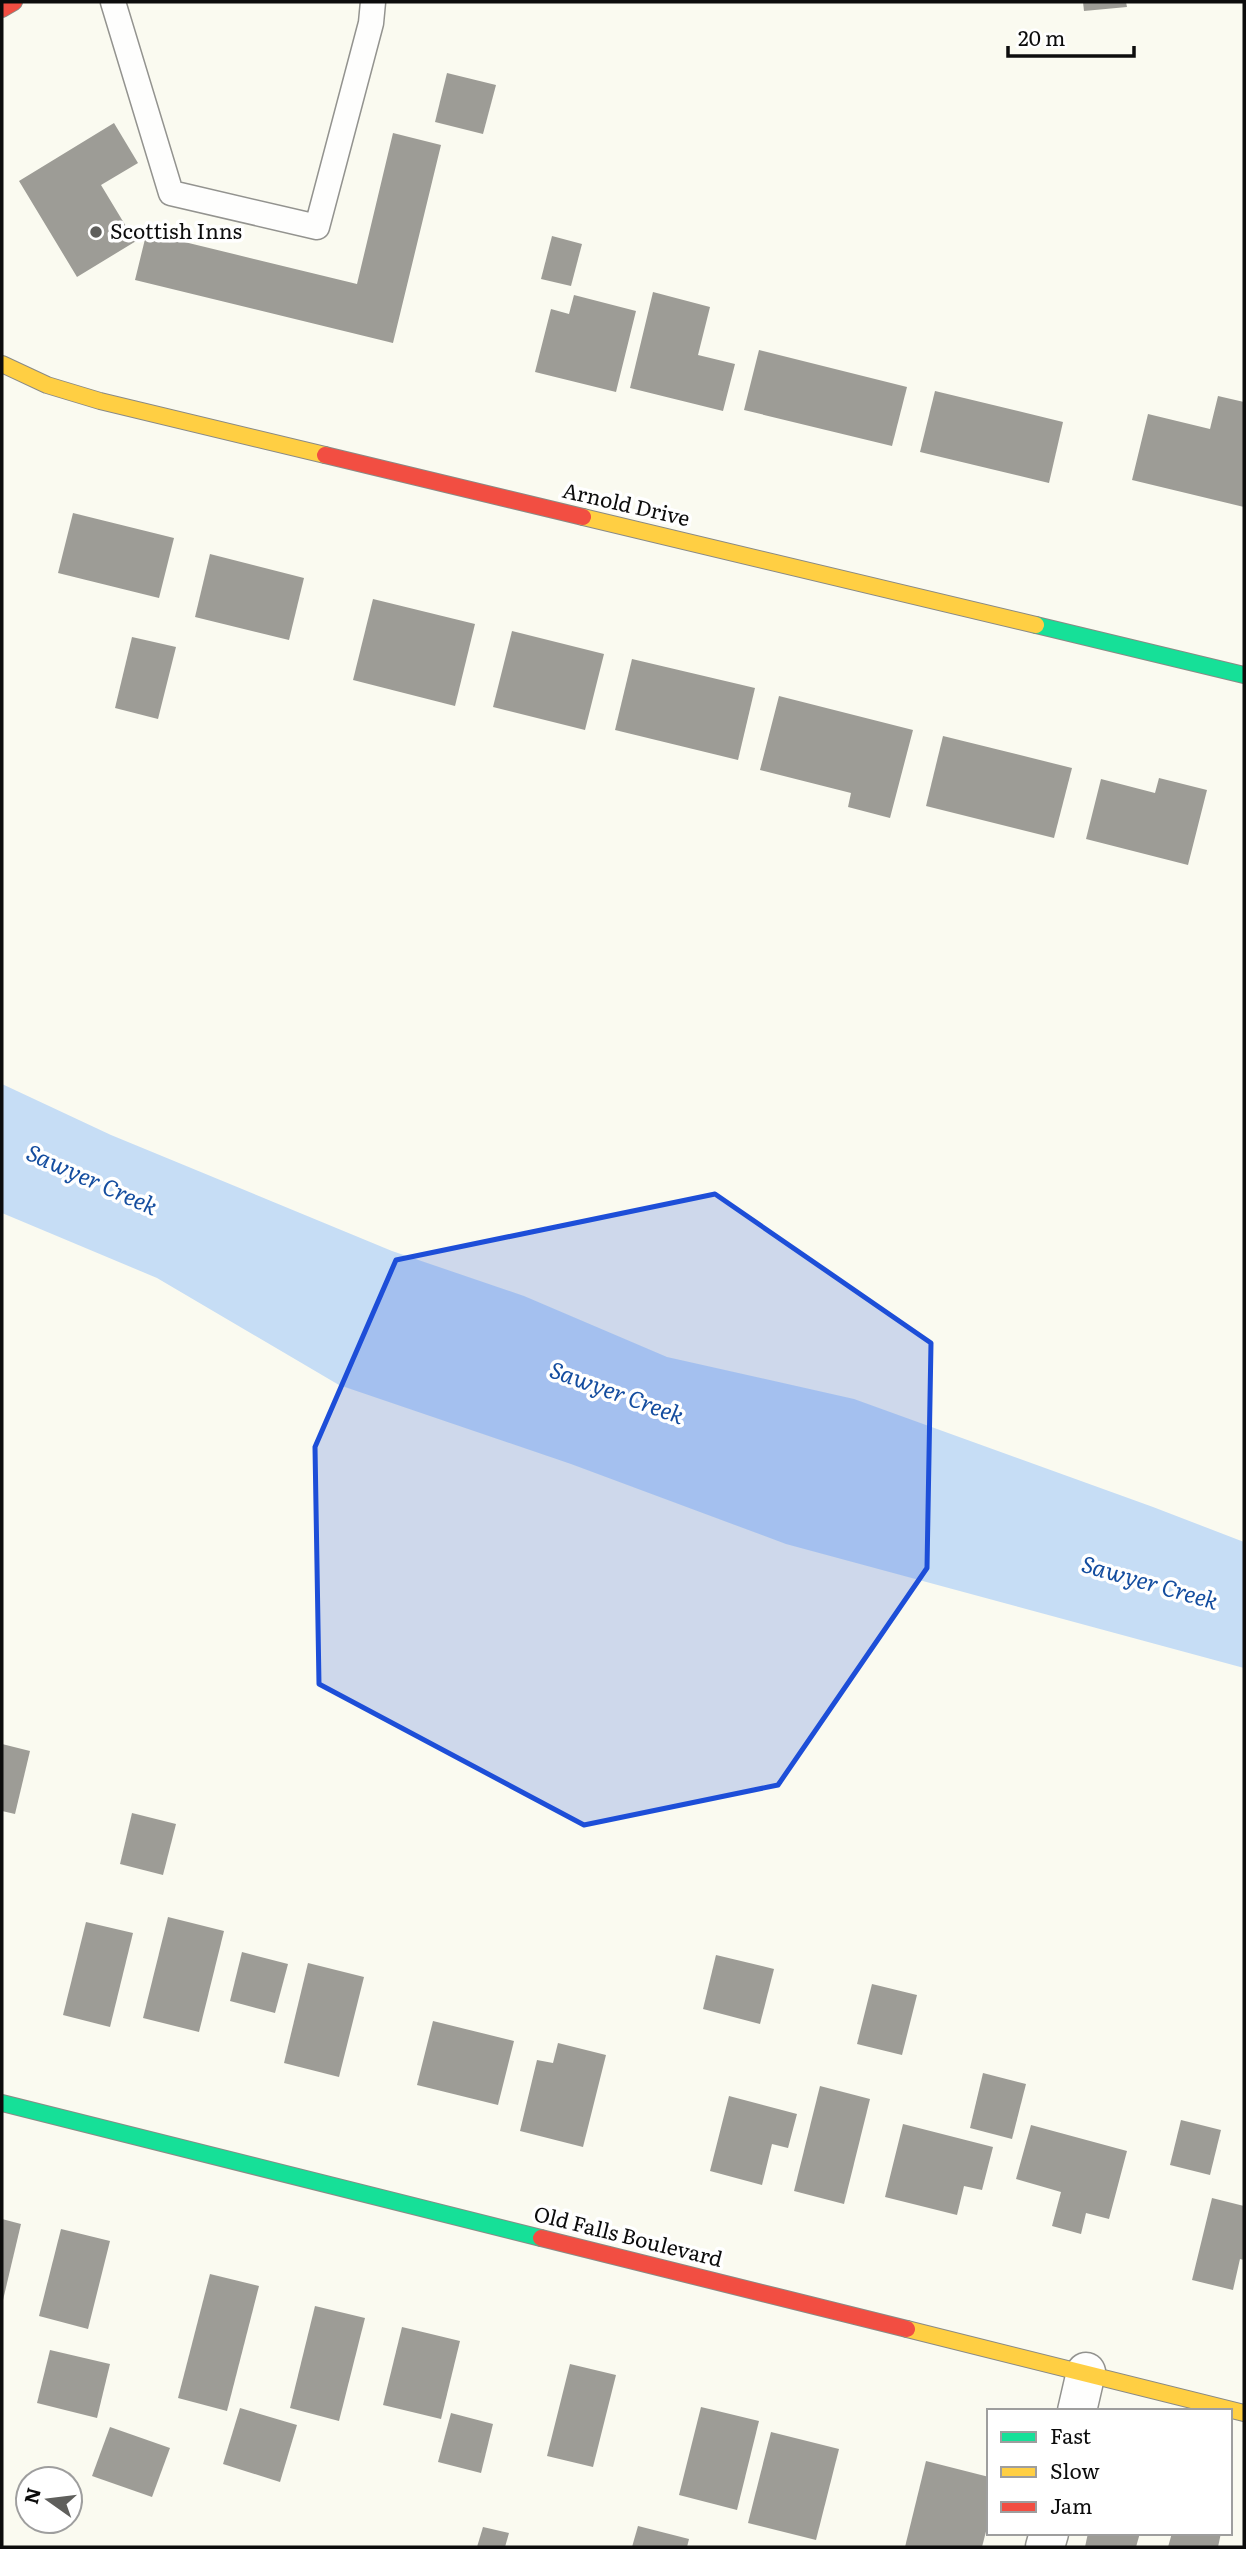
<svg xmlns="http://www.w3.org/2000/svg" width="1246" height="2549" font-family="Literata,serif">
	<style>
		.water { fill: #c6ddf5 }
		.building { fill: #9d9c96 }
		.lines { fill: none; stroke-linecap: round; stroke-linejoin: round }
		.lane-casing { stroke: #93938f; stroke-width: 27 }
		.street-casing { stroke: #93938f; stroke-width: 41 }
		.fast-casing { stroke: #8a8a85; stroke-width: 18 }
		.slow-casing { stroke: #8a8a85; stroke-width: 18 }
		.jam-casing { stroke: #8a8a85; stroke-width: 18 }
		.lane { stroke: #fefefd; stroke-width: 24 }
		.street { stroke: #fefefd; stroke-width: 38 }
		.fast { stroke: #16e098; stroke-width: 16 }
		.slow { stroke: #ffcf43; stroke-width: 16 }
		.jam { stroke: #f24e42; stroke-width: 16 }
		.marked { fill: #1d4ed8; fill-opacity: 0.2; stroke: #1d4ed8; stroke-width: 5; stroke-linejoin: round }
		.poi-dot { fill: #5f5f5c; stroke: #fff; stroke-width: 2.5 }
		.labels { text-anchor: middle; stroke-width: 7; stroke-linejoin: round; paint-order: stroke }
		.poi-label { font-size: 21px; fill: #0c0c0c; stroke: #fff; text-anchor: start }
		.street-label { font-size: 21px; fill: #0c0c0c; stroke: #fff }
		.water-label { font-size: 23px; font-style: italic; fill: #144d9f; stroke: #fff }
	</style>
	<rect width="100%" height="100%" fill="#fafaf0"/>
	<path class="water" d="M2,1084L111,1135L392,1251L524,1296L667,1357L854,1399L1153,1507L1244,1542V1668L786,1544L571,1464L339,1385L157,1278L2,1213Z"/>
	<g class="building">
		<path d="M1083,2H1126L1127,7L1084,11Z"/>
		<path d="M447,73L496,85L483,134L435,122Z"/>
		<path d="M114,123L138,163L101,185L127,228L357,284L393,133L441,145L393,343L135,280L146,235L77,277L19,181Z"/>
		<path d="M552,236L582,244L571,286L541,279Z"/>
		<path d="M653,292L710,307L698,355L735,364L723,411L630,388Z"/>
		<path d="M574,295L636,311L616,392L535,372L551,309L569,314Z"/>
		<path d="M759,350L907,387L892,446L744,410Z"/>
		<path d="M935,391L1063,422L1049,483L920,452Z"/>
		<path d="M1218,396L1244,402V507L1132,480L1148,414L1210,429Z"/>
		<path d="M73,513L174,538L159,598L58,573Z"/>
		<path d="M210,554L304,578L289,640L195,617Z"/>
		<path d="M373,599L475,624L455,706L353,680Z"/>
		<path d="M512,631L604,654L585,730L493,707Z"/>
		<path d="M132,637L176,647L158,719L115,708Z"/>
		<path d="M632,659L755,688L738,760L615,730Z"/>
		<path d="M779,696L913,730L890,818L848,807L851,793L760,770Z"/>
		<path d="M943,736L1072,768L1054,838L926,806Z"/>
		<path d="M1159,778L1207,790L1188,865L1086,839L1101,779L1155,793Z"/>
		<path d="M2,1744L30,1751L15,1814L2,1811Z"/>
		<path d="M132,1813L176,1824L163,1875L120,1864Z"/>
		<path d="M168,1917L224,1931L199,2032L143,2018Z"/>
		<path d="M86,1922L133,1933L110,2027L63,2015Z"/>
		<path d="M242,1952L288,1964L275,2013L230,2001Z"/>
		<path d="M716,1955L774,1969L760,2024L703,2009Z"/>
		<path d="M308,1963L364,1977L339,2077L284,2063Z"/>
		<path d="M872,1984L917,1995L902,2055L857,2044Z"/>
		<path d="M433,2021L514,2041L498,2105L417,2085Z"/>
		<path d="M558,2043L606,2055L583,2147L520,2131L537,2060L553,2063Z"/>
		<path d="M983,2073L1026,2084L1012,2139L970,2128Z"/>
		<path d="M820,2086L870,2099L844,2204L794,2191Z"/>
		<path d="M729,2096L797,2114L788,2148L772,2144L762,2185L710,2171Z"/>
		<path d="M1181,2120L1221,2130L1210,2175L1170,2165Z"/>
		<path d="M903,2124L993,2147L982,2190L964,2186L957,2215L885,2197Z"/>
		<path d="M1031,2125L1127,2151L1109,2219L1086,2213L1081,2234L1052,2226L1061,2192L1016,2179Z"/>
		<path d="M1212,2198L1244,2206V2260L1240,2259L1233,2290L1192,2280Z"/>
		<path d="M2,2219L21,2224L3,2300H2Z"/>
		<path d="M61,2229L110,2241L88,2329L39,2316Z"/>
		<path d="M210,2274L259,2286L227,2411L178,2398Z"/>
		<path d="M315,2306L365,2318L339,2421L290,2408Z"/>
		<path d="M402,2327L460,2341L441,2419L383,2405Z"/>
		<path d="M50,2350L110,2364L97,2418L37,2403Z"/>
		<path d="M570,2364L616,2375L593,2467L547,2456Z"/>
		<path d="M701,2407L759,2421L737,2510L679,2495Z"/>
		<path d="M240,2408L297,2425L280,2482L223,2464Z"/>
		<path d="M451,2413L493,2424L481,2473L438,2462Z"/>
		<path d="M110,2427L170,2448L152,2497L92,2476Z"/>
		<path d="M771,2432L839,2449L816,2540L748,2523Z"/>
		<path d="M926,2461L989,2477V2520L982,2547H905Z"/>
		<path d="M638,2526L689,2539L687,2547H632Z"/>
		<path d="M483,2527L509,2533L505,2547H477Z"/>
		<path d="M1088,2533H1140L1136,2547H1085Z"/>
		<path d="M1172,2533H1221L1218,2547H1168Z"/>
	</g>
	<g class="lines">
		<g class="lane-casing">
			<path id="lane" d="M113,2L171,193L317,227L371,23L373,2"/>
		</g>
		<g class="street-casing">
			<g id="street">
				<path d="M1077,2411L1086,2372"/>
				<path d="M1045,2547L1049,2533"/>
			</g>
		</g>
		<g class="fast-casing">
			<g id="fast">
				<path d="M1036,625L1244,675"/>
				<path d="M2,2103L541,2238"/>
			</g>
		</g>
		<g class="slow-casing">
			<g id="slow">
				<path d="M2,364L47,385L100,401L325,455"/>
				<path d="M583,517L1036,625"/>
				<path d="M907,2329L1244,2413"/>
			</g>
		</g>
		<g class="jam-casing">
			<g id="jam">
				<path d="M2,9L14,2"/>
				<path d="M325,455L583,517"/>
				<path d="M541,2238L907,2329"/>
			</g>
		</g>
		<use href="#lane" class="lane"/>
		<use href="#street" class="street"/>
		<use href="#fast" class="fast"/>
		<use href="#slow" class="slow"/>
		<use href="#jam" class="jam"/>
	</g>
	<path class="marked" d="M715,1194L931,1343L927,1568L778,1785L584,1825L319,1684L315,1447L396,1260Z"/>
	<circle class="poi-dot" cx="96" cy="232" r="7"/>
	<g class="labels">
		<g class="poi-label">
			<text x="110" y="239">Scottish Inns</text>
		</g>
		<g class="street-label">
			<text transform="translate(626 505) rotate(13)" y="7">Arnold Drive</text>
			<text transform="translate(628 2237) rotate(14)" y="7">Old Falls Boulevard</text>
		</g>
		<g class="water-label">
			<text transform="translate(92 1180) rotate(24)" y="8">Sawyer Creek</text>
			<text transform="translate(617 1393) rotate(20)" y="8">Sawyer Creek</text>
			<text transform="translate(1150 1583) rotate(16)" y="8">Sawyer Creek</text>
		</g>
	</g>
	<rect width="1246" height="2549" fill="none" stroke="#0c0c0c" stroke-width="7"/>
	<rect x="987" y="2409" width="245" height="126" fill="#ffffff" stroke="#9e9e9e" stroke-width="2"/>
	<rect x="1001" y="2432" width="35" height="10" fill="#16e098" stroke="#9e9e9e" stroke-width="2"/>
	<text x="1050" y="2444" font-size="21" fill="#0c0c0c">Fast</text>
	<rect x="1001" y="2467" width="35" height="10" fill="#ffcf43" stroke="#9e9e9e" stroke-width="2"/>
	<text x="1050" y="2479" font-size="21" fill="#0c0c0c">Slow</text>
	<rect x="1001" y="2502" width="35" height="10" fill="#f24e42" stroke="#9e9e9e" stroke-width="2"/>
	<text x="1050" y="2514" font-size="21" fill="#0c0c0c">Jam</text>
	<g transform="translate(49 2500) rotate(284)"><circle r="33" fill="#ffffff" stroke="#9e9e9e" stroke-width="2"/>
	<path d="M0-5L12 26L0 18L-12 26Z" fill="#5f5f5c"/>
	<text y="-10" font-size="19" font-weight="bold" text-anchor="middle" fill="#0c0c0c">N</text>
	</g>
	<path d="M1008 46v10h126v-10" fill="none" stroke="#0c0c0c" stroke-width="3.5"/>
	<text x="1018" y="46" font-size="21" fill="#0c0c0c" stroke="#ffffff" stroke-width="5" paint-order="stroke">20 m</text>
</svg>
